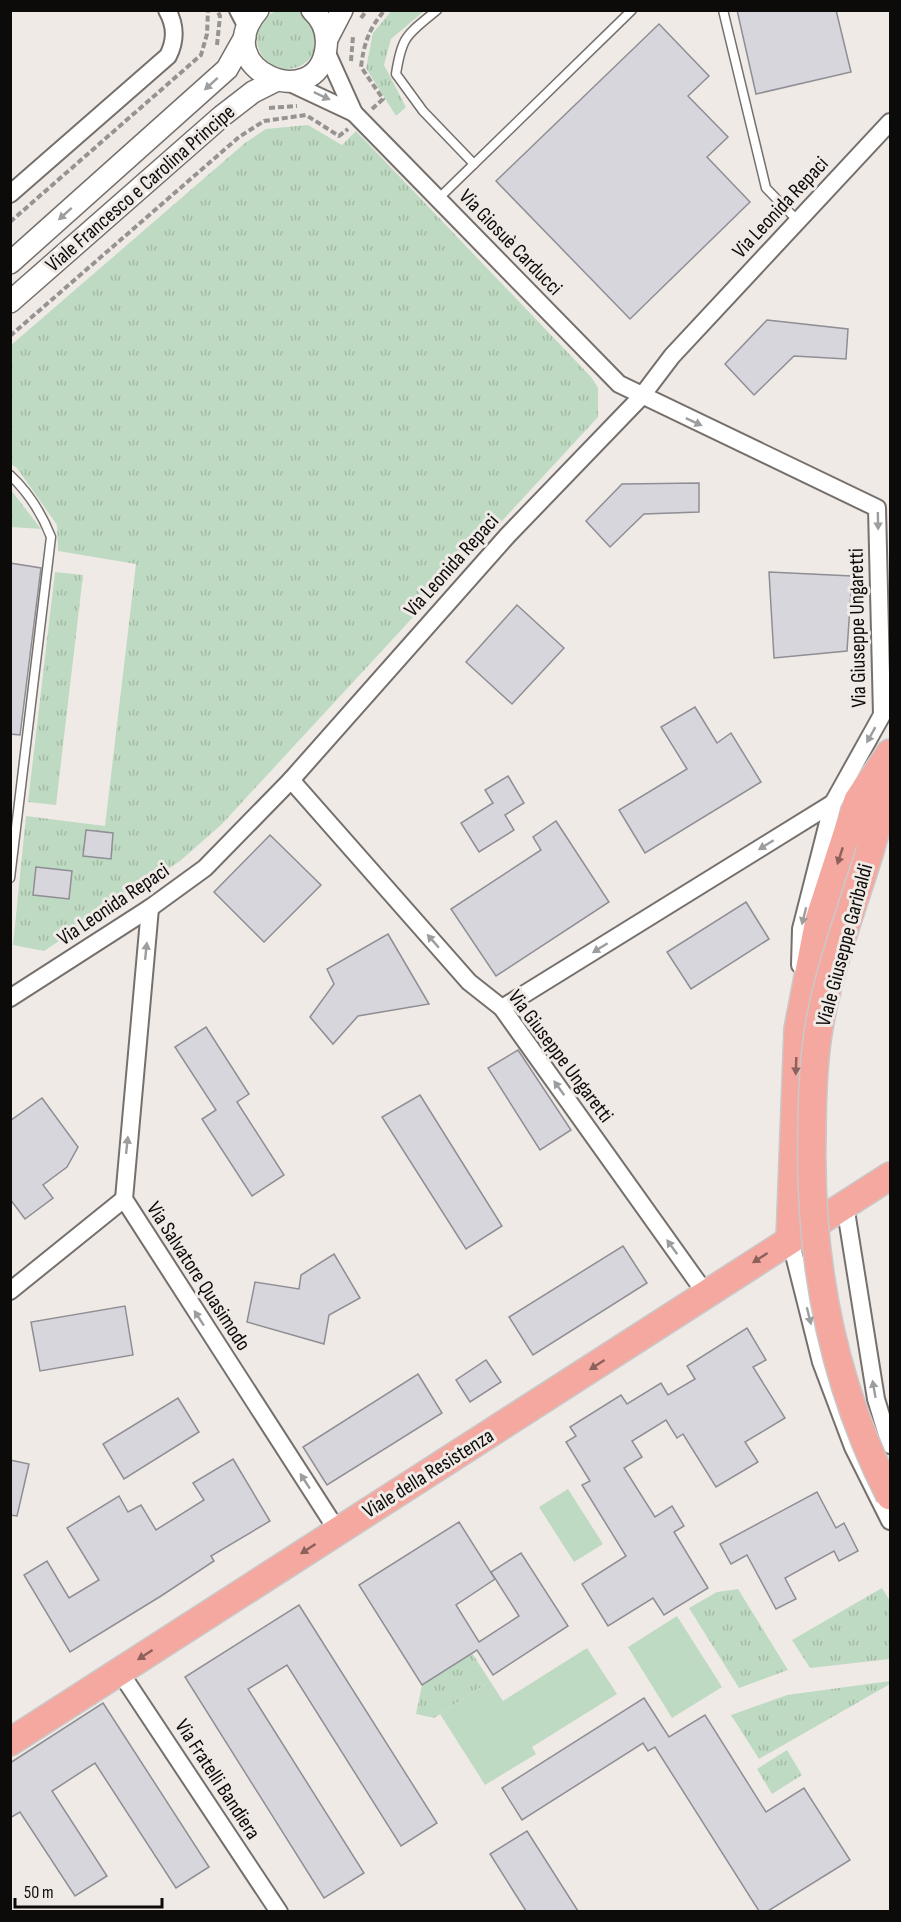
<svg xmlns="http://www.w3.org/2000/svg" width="901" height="1922" font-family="'Sofia Sans Condensed',sans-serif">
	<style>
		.grass { fill: url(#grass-tufts) }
		.garden { fill: #bfdac2 }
		.building { fill: #d7d6dd; stroke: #8f8e94; stroke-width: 1.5 }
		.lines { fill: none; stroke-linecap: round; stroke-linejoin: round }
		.service-casing { stroke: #76706d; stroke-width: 11 }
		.minor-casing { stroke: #76706d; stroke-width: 20 }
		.tertiary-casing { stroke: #76706d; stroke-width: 24 }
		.primary-casing { stroke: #cac9c9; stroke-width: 30 }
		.path { stroke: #979390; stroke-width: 4; stroke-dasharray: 6 3; stroke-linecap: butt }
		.service { stroke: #fff; stroke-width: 8 }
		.minor { stroke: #fff; stroke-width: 16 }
		.tertiary { stroke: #fff; stroke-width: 21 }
		.primary { stroke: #f4a8a0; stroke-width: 27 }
		.primary-bridge-casing { stroke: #cac9c9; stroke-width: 30; stroke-linecap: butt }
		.primary-bridge { stroke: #f4a8a0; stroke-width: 27 }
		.oneway { fill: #9e9d9d }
		.oneway2 { fill: #8c615c }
		.labels { text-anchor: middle; stroke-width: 6; stroke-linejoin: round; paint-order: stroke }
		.street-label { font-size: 21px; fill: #0d0b0a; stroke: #f0eae6 }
	</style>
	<defs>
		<pattern id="grass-tufts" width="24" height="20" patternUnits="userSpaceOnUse" patternTransform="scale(1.5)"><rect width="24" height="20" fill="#bfdac2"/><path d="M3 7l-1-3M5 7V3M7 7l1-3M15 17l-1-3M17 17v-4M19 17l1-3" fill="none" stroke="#a3baa5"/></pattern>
	</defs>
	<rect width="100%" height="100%" fill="#f0eae6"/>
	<g class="grass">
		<circle cx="287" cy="39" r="30"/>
		<path d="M392,10L424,11L391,39L384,65L406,107L396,116L366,68L373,33Z"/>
		<path d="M308,125L342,145L356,131L592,378L598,388V417L221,825L180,861L44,951L13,945L26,816L105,826L136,564L58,551L57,525L17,468L11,464L10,346L245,143L266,129Z"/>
		<path d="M10,490H11L41,529L11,527Z"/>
		<path d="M55,572L83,575L56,805L28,802Z"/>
		<path d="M882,1588L890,1601V1659L810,1668L792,1640Z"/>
		<path d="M738,1589L788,1670L739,1688L689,1608L717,1592Z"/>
		<path d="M472,1653L490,1681L434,1718L416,1714L422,1685Z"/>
		<path d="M890,1681V1684L759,1759L731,1715L787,1695Z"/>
		<path d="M787,1750L802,1775L772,1794L757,1769Z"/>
	</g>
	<g class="garden">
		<path d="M568,1489L603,1544L574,1562L539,1507Z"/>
		<path d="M677,1616L722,1687L672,1718L628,1647Z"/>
		<path d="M587,1648L617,1694L532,1747L536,1754L485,1785L440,1714L490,1681L503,1701Z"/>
	</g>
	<g class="building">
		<path d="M737,10H836L851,72L756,94Z"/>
		<path d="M659,24L709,76L688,96L728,137L707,157L750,202L630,319L496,181Z"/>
		<path d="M767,320L848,329L846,359L794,356L754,395L725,364Z"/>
		<path d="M699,483V512L644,514L610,547L586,521L622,484Z"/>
		<path d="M10,563L41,568L20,735L10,734Z"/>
		<path d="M769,572L852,576L847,651L774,658Z"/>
		<path d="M517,605L564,648L512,704L466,662Z"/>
		<path d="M695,707L717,743L731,733L761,782L645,853L619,810L687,769L661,727Z"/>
		<path d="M508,776L524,803L505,815L514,830L479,852L461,823L493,803L485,790Z"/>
		<path d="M556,821L609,902L496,976L451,909L541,850L533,837Z"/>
		<path d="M86,830L113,833L111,859L83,856Z"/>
		<path d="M270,835L321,885L264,942L214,892Z"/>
		<path d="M36,867L72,871L69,899L33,895Z"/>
		<path d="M746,902L769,939L691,989L667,952Z"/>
		<path d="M388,934L429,1004L358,1016L333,1044L310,1017L334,984L327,969Z"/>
		<path d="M206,1027L249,1094L237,1102L284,1175L252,1196L202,1119L216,1110L175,1047Z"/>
		<path d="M518,1050L571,1130L540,1150L488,1068Z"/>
		<path d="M420,1095L502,1226L466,1249L382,1117Z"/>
		<path d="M42,1098L78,1147L67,1167L43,1185L53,1198L25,1219L10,1199V1121Z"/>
		<path d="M623,1246L647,1283L533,1355L509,1317Z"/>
		<path d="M334,1254L360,1298L329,1315L324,1344L247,1322L255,1282L299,1289L301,1275Z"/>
		<path d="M125,1306L133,1355L40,1371L31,1322Z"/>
		<path d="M747,1328L766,1360L753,1367L785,1418L745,1442L758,1462L716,1487L683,1434L677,1438L666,1420L632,1441L642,1457L624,1468L655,1517L672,1506L684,1526L674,1532L708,1588L664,1615L653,1598L608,1626L582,1584L626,1556L582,1485L590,1481L566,1442L576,1436L570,1427L621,1395L627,1404L661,1383L668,1395L695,1379L687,1366Z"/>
		<path d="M486,1360L501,1382L470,1402L456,1380Z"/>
		<path d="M418,1374L442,1413L327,1485L303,1447Z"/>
		<path d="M178,1398L199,1432L124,1479L103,1444Z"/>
		<path d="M233,1459L270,1521L211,1556L214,1561L161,1596L70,1652L24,1575L47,1561L69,1598L99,1580L67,1528L119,1496L128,1512L141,1505L156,1530L204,1500L193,1483Z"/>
		<path d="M10,1460L29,1464L17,1516L10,1515Z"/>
		<path d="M817,1492L836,1528L844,1523L858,1551L839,1561L834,1551L785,1578L796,1599L776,1609L747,1555L731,1564L720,1544Z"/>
		<path d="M459,1522L495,1579L456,1605L479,1642L519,1616L491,1572L521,1553L568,1626L493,1675L477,1650L422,1685L359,1585Z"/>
		<path d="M299,1605L437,1823L401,1846L287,1665L248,1689L364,1873L324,1898L185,1677Z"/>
		<path d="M644,1698L669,1737L705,1715L766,1812L804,1788L850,1860L768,1911H759L655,1747L648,1751L643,1743L522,1820L502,1788Z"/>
		<path d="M103,1703L209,1867L176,1888L95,1763L52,1791L107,1876L75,1896L20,1812L10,1818V1763Z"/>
		<path d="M527,1831L578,1911H526L490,1854Z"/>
	</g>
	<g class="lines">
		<g class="service-casing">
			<g id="service">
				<path d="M437,10C407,35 402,35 396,74L423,111L474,164"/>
				<path d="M723,10L766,188L797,220"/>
				<path d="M438,199L632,10"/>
				<path d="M10,475C28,492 42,514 51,537L10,878"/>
			</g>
		</g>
		<g class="minor-casing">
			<g id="minor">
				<path d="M238,10L247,27"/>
				<path d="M326,51L354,113L619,384L877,508L882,715L833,803L801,929L800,965"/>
				<path d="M288,82L354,113"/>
				<path d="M10,194L168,56C176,40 176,26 167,10"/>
				<path d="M291,780L469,982L502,1008L706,1294"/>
				<path d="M150,908L124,1199L337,1530"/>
				<path d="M10,998L150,908L205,868L291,780L508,535L641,397L672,356L890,122"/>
				<path d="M502,1008L833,803"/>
				<path d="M845,1205L876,1399L890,1445"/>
				<path d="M790,1239L821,1362L853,1447L890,1521"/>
				<path d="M10,1291L124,1199"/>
				<path d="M120,1672L279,1912"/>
			</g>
		</g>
		<g class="tertiary-casing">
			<g id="tertiary">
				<path d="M258,10C206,70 318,115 326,48C328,33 323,20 312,10"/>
				<path d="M327,39L342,10"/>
				<path d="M10,263L227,69L245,37"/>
				<path d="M10,302L222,116L253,92L275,81"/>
			</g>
		</g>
		<g class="primary-casing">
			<g id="primary">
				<path d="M870,851L890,779"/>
				<path d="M790,1239L798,1029L819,920L858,800L890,753"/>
				<path d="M10,1742L890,1176"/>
			</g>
		</g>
		<g class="path">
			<path d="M361,18L367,10"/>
			<path d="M217,45L220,16L217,10"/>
			<path d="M351,61L353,36"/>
			<path d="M269,108L297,106"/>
			<path d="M372,109L383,99L361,67C364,43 369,28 385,10"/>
			<path d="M10,222L201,55L207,34L208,10"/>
			<path d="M10,336L239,137L264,121L306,115L339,136L348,129"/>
		</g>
		<use href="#service" class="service"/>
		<use href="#minor" class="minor"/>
		<use href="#tertiary" class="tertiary"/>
		<use href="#primary" class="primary"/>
		<g class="primary-bridge-casing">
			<path id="primary-bridge" d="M870,851C853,906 830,966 820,1022C813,1059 812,1098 812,1135C809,1262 832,1382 890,1496"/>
		</g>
		<use href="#primary-bridge" class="primary-bridge"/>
	</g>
	<defs><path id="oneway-solid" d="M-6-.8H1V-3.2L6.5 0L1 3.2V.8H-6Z" transform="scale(1.5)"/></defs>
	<g class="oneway">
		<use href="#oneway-solid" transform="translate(211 84) rotate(138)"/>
		<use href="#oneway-solid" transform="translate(322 96) rotate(25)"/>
		<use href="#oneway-solid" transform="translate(65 214) rotate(138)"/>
		<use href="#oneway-solid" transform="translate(694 422) rotate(25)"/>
		<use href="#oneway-solid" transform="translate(878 521) rotate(89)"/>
		<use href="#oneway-solid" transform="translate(871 735) rotate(119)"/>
		<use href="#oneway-solid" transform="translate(766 845) rotate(148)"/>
		<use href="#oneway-solid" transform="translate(804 916) rotate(104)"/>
		<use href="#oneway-solid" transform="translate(433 941) rotate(-131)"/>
		<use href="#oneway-solid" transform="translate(600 948) rotate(148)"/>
		<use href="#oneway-solid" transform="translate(146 951) rotate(-84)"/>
		<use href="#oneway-solid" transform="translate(559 1088) rotate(-126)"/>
		<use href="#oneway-solid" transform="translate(127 1145) rotate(-84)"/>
		<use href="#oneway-solid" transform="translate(672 1247) rotate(-126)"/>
		<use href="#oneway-solid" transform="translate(809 1316) rotate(76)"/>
		<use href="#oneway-solid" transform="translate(199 1318) rotate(-123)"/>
		<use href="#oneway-solid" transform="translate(874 1389) rotate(-100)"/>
		<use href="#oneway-solid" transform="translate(305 1481) rotate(-123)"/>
	</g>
	<g class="oneway2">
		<use href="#oneway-solid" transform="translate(840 856) rotate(108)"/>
		<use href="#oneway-solid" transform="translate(796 1066) rotate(92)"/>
		<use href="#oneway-solid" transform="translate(760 1258) rotate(147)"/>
		<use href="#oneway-solid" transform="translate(597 1365) rotate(147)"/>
		<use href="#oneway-solid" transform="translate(308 1549) rotate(147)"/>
		<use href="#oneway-solid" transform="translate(145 1655) rotate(147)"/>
	</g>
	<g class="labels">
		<g class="street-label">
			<text transform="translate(140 188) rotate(-41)" y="7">Viale Francesco e Carolina Principe</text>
			<text transform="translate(780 207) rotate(-47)" y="7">Via Leonida Repaci</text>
			<text transform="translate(511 242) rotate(46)" y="7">Via Giosuè Carducci</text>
			<text transform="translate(451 565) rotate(-48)" y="7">Via Leonida Repaci</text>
			<text transform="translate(857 628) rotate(-91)" y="7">Via Giuseppe Ungaretti</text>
			<text transform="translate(113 904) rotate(-34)" y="7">Via Leonida Repaci</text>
			<text transform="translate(844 945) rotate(-75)" y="7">Viale Giuseppe Garibaldi</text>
			<text transform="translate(561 1056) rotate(53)" y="7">Via Giuseppe Ungaretti</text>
			<text transform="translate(199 1276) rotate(57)" y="7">Via Salvatore Quasimodo</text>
			<text transform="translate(428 1473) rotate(-32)" y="7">Viale della Resistenza</text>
			<text transform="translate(218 1779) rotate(57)" y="7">Via Fratelli Bandiera</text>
		</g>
	</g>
	<rect width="901" height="1922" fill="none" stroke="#0d0b0a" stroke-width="24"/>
	<path d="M15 1898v9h147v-9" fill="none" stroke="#0d0b0a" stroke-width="3"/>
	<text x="24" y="1898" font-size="18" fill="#0d0b0a" stroke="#f0eae6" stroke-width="4.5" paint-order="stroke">50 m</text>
</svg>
